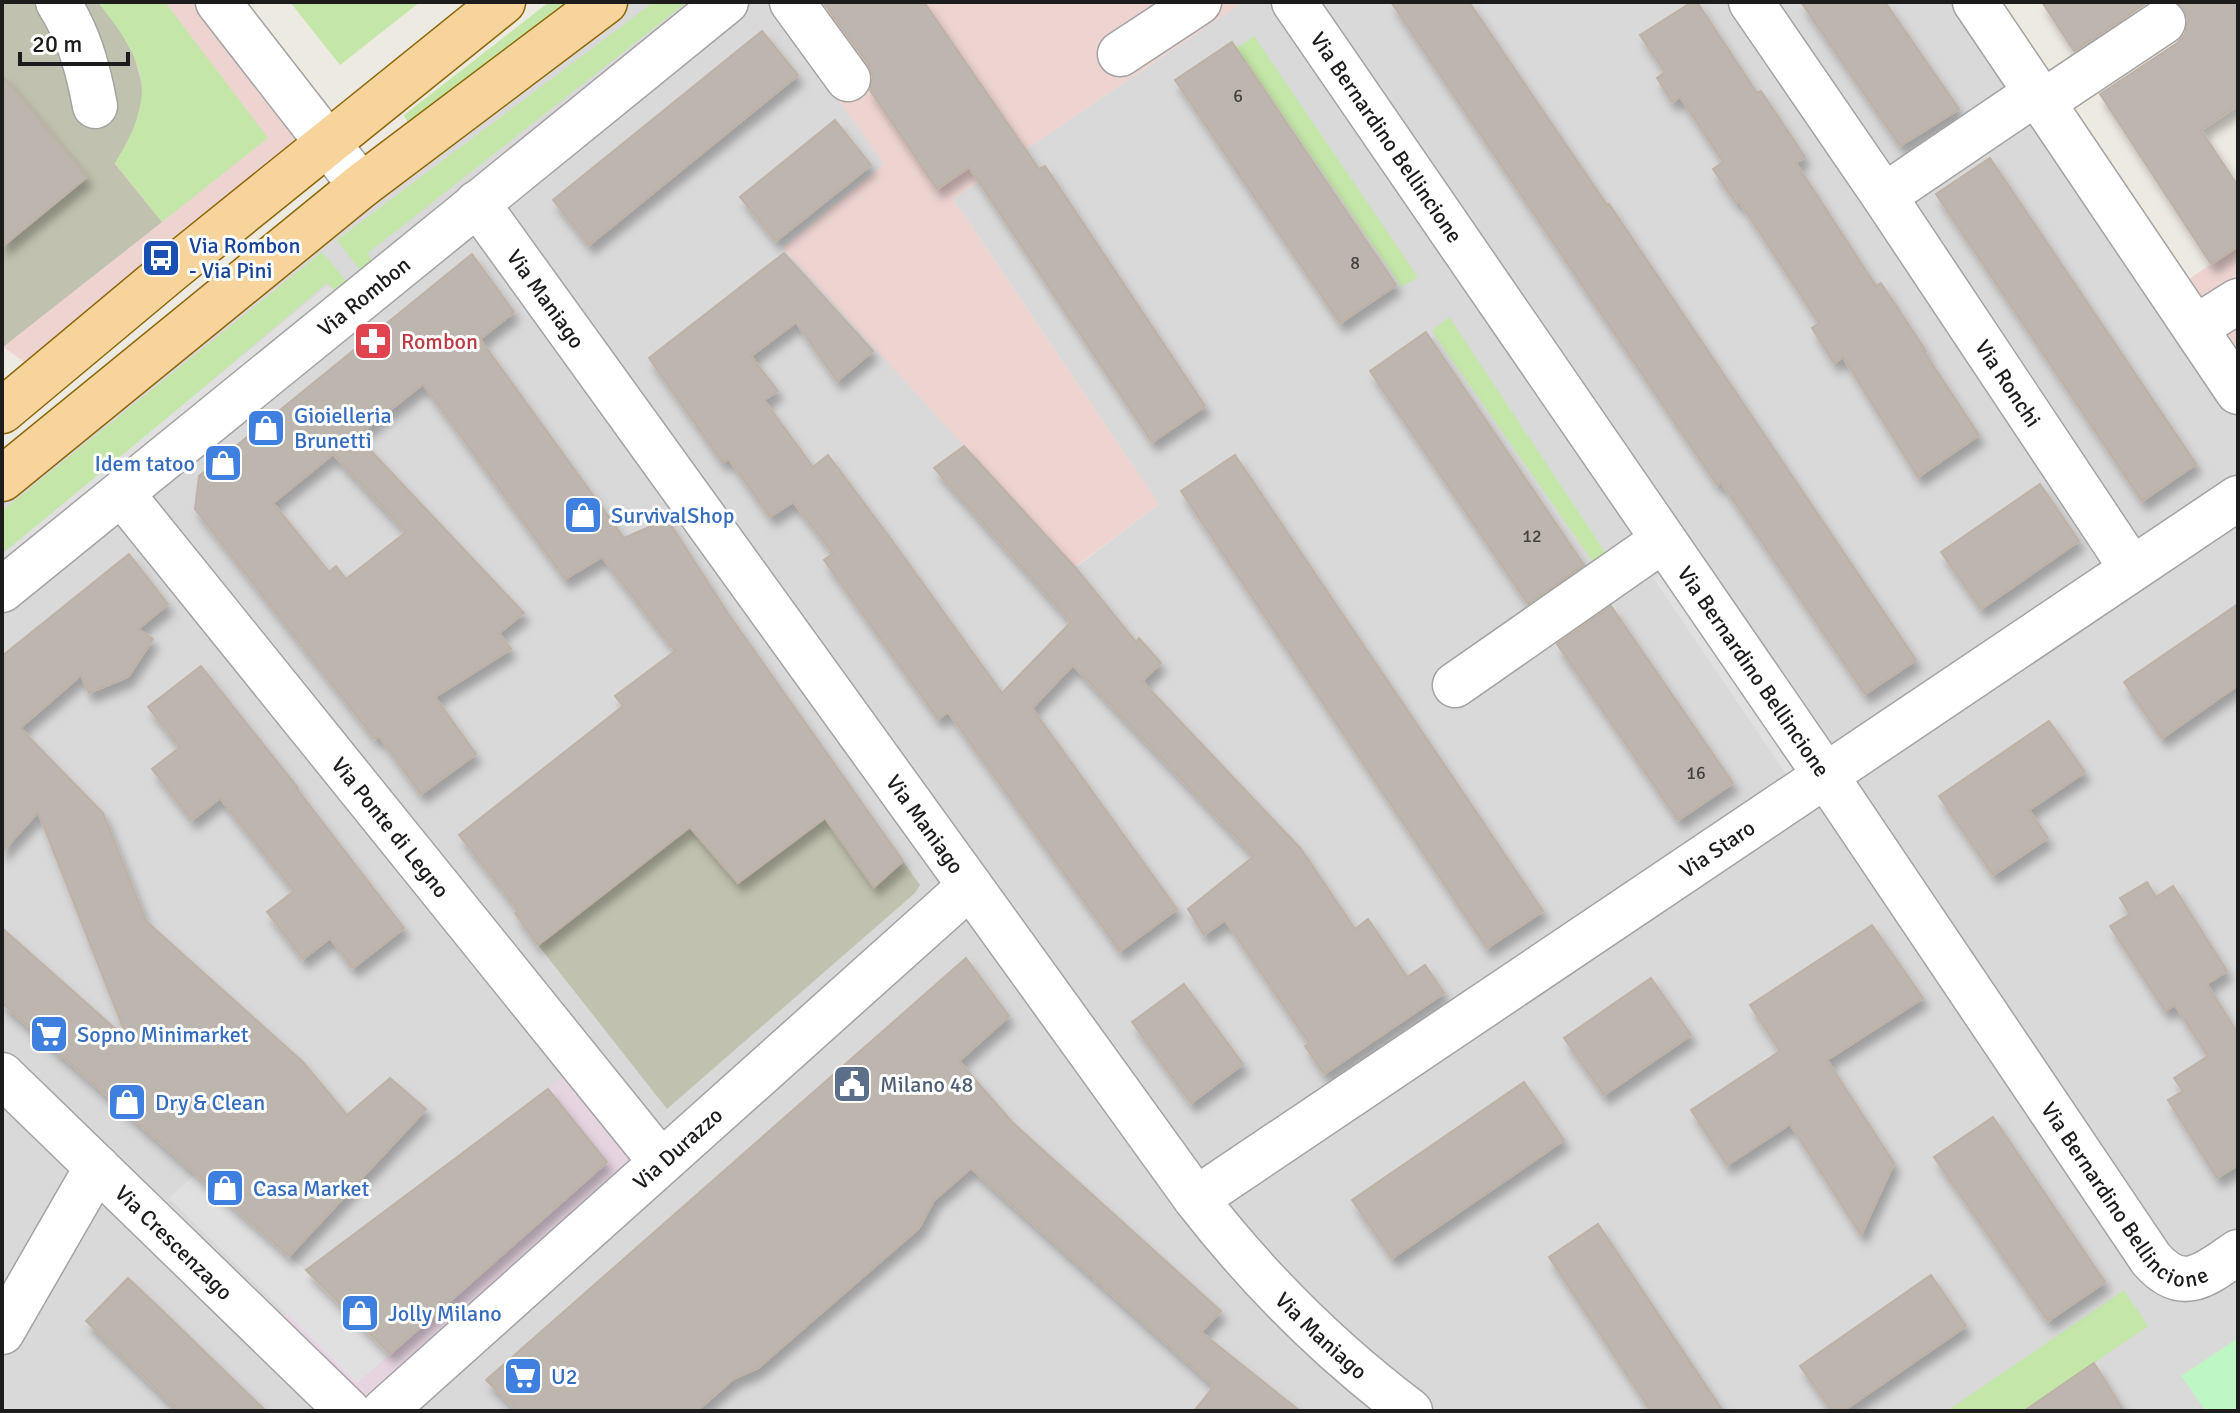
<svg xmlns="http://www.w3.org/2000/svg" width="2240" height="1413" font-family="Signika,sans-serif">
	<style>
		.residential { fill: #dad9d9 }
		.commercial { fill: #edd4d1 }
		.industrial { fill: #e6d4e1 }
		.construction { fill: #c0c1ae }
		.grass { fill: #c4e6a9 }
		.park { fill: #bff6c6 }
		.parking { fill: #e0e0e0 }
		.building { fill: #bdb6ae; stroke: #beb1a5; stroke-width: 2; fill-rule: evenodd; filter: url(#shadow) }
		.lines { fill: none; stroke-linecap: round; stroke-linejoin: round }
		.minor-casing { stroke: #a3a3a3; stroke-width: 47 }
		.major-casing { stroke: #8d6706; stroke-width: 47 }
		.minor { stroke: #fff; stroke-width: 44 }
		.major { stroke: #f7d49c; stroke-width: 44 }
		.labels { text-anchor: middle; stroke-width: 6; stroke-linejoin: round; paint-order: stroke }
		.number-label { font-size: 18px; fill: #444240 }
		.street-label { font-size: 22px; fill: #1c1c1c; stroke: #fff }
		.transit-label { font-size: 22px; fill: #164399; stroke: #fff; text-anchor: start }
		.health-label { font-size: 22px; fill: #be3a42; stroke: #fff; text-anchor: start }
		.shop-label { font-size: 22px; fill: #366cbe; stroke: #fff; text-anchor: start }
		.service-label { font-size: 22px; fill: #4e5e75; stroke: #fff; text-anchor: start }
	</style>
	<defs>
		<filter id="shadow"><feDropShadow dx="5" dy="9" stdDeviation="4" flood-color="#0004"/></filter>
	</defs>
	<rect width="100%" height="100%" fill="#edeae2"/>
	<g class="residential">
		<path d="M630,2H767L885,164L784,248L1076,567L1159,504L953,199L1243,2H1962L2238,411V1411H379L432,1176L280,1321L2,1060V501Z"/>
		<path d="M2,1103L334,1411H2Z"/>
	</g>
	<g class="commercial">
		<path d="M2,2H207L313,141L35,370L2,346Z"/>
		<path d="M767,2H1243L953,199L1159,504L1075,567L783,248L884,164Z"/>
		<path d="M2238,246V382L2174,289Z"/>
	</g>
	<path class="industrial" d="M578,1066L654,1162L376,1411L280,1321L432,1176Z"/>
	<g class="construction">
		<path d="M2,2H98L119,29L134,56L144,92L133,133L115,164L162,222L3,347Z"/>
		<path d="M825,818L875,886L903,861L920,885L915,893L667,1109L538,945L690,827L738,882Z"/>
	</g>
	<g class="grass">
		<path d="M98,2H165L268,138L162,222L115,163C158,94 147,64 98,2Z"/>
		<path d="M290,2H420L340,65Z"/>
		<path d="M549,2H571L409,125L404,115Z"/>
		<path d="M654,2H687L368,253L373,266L363,274L337,240Z"/>
		<path d="M1254,36L1418,277L1402,287L1237,48Z"/>
		<path d="M322,252L350,286L338,292L327,283L2,558V511Z"/>
		<path d="M1449,317L1609,558L1596,566L1432,331Z"/>
		<path d="M2124,1290L2148,1326L2024,1411H1947Z"/>
	</g>
	<path class="park" d="M2238,1338V1411H2206L2181,1376Z"/>
	<g class="parking">
		<path d="M327,286L340,295L2,574V554Z"/>
		<path d="M1669,568L1808,767L1790,780L1654,579Z"/>
		<path d="M196,1174L320,1283L390,1354L357,1383L169,1198Z"/>
	</g>
	<g class="building">
		<path d="M823,2H924L1039,169L1045,166L1205,406L1152,442L969,167L937,189L870,90L873,77L869,65Z"/>
		<path d="M1391,2H1469L1607,205L1609,204L1916,660L1865,694L1721,482L1717,485Z"/>
		<path d="M1692,2H1697L1757,93L1761,91L1805,157L1796,163L1876,286L1881,283L1926,351L1924,352L1979,435L1918,477L1843,357L1834,363L1812,328L1819,323L1739,201L1736,203L1713,169L1723,162L1680,97L1672,102L1657,78L1665,72L1640,35Z"/>
		<path d="M1801,2H1885L1959,109L1900,146Z"/>
		<path d="M2042,2H2148L2074,51Z"/>
		<path d="M2177,2H2238V105L2201,130L2238,186V246L2211,264L2100,94L2177,43L2185,34L2188,20L2184,9Z"/>
		<path d="M762,31L798,75L589,245L553,200Z"/>
		<path d="M1232,42L1396,285L1340,323L1175,80Z"/>
		<path d="M2,75L87,177L2,247Z"/>
		<path d="M835,120L871,165L776,241L740,197Z"/>
		<path d="M1990,158L2196,464L2142,501L1936,194Z"/>
		<path d="M784,253L873,351L837,381L796,322L751,356L778,391L764,400L813,467L828,455L888,535L1002,693L1071,622L934,468L964,446L1075,567L1136,642L1139,638L1161,663L1142,681L1301,849L1355,929L1368,919L1407,977L1425,965L1444,993L1324,1074L1305,1046L1309,1043L1225,920L1204,935L1188,909L1254,856L1073,665L1032,708L1177,909L1120,951L948,712L938,719L824,560L833,553L793,502L770,517L729,459L722,462L649,358Z"/>
		<path d="M472,254L514,312L480,339L624,538L667,519L729,615L903,861L874,887L825,818L738,883L690,827L538,945L515,913L518,910L459,835L623,706L615,696L675,651L602,557L565,579L423,384L357,436L524,613L499,633L511,649L435,697L476,754L421,794L379,736L375,739L195,509L199,476ZM333,454L406,532L346,579L336,566L329,572L273,503Z"/>
		<path d="M1426,332L1584,565L1528,604L1370,371Z"/>
		<path d="M1235,455L1543,911L1487,948L1181,491Z"/>
		<path d="M2040,484L2079,541L1981,609L1941,552Z"/>
		<path d="M129,554L168,604L138,629L153,639L128,677L89,693L81,675L20,728L63,772L62,775L64,773L103,813L146,921L303,1062L347,1115L390,1078L426,1109L289,1256L2,1003V928L128,1040L38,812L2,852V656Z"/>
		<path d="M2238,604V685L2162,738L2124,682Z"/>
		<path d="M1611,606L1733,783L1678,820L1557,644Z"/>
		<path d="M201,666L298,788L297,789L404,928L353,968L330,938L303,959L267,912L294,891L220,798L192,820L152,769L180,747L148,707Z"/>
		<path d="M2049,721L2085,772L2029,810L2048,838L1993,875L1939,796Z"/>
		<path d="M2147,882L2156,897L2173,886L2227,971L2207,984L2238,1034V1165L2217,1178L2168,1100L2183,1091L2174,1078L2208,1056L2175,1005L2165,1011L2110,926L2130,914L2120,898Z"/>
		<path d="M1872,925L1923,998L1827,1060L1894,1163L1861,1235L1790,1124L1727,1165L1691,1110L1780,1051L1750,1005Z"/>
		<path d="M966,958L1009,1016L959,1061L1012,1122L1221,1311L1201,1332L1300,1411H1194L1214,1386L971,1168L934,1200L919,1228L758,1368L733,1379L697,1411H518L486,1380Z"/>
		<path d="M1651,978L1691,1035L1604,1095L1564,1038Z"/>
		<path d="M1184,984L1243,1064L1191,1103L1132,1022Z"/>
		<path d="M1524,1082L1564,1140L1392,1258L1352,1200Z"/>
		<path d="M548,1089L607,1162L390,1354L306,1270Z"/>
		<path d="M1993,1117L2105,1282L2048,1321L1934,1157Z"/>
		<path d="M1598,1224L1723,1411H1651L1549,1257Z"/>
		<path d="M1931,1275L1966,1326L1843,1411H1832L1800,1366Z"/>
		<path d="M128,1278L167,1315L266,1411H179L86,1321Z"/>
		<path d="M2094,1363L2124,1411H2024Z"/>
	</g>
	<g class="lines">
		<g class="minor-casing">
			<g id="minor">
				<path d="M58,2C79,35 88,68 95,106"/>
				<path d="M218,2L361,186"/>
				<path d="M792,2L848,79"/>
				<path id="s1" d="M1294,2L1826,776L2151,1259C2183,1296 2206,1274 2238,1252"/>
				<path id="s2" d="M1751,2L1884,196L2132,569"/>
				<path d="M1975,2L2238,392"/>
				<path d="M1120,54L1199,2"/>
				<path d="M2043,102L2163,22"/>
				<path d="M1884,196L2036,93"/>
				<path id="s3" d="M477,203L1196,1199C1258,1279 1329,1350 1410,1411"/>
				<path d="M2195,328L2238,301"/>
				<path id="s4" d="M122,494L661,1162"/>
				<path id="s5" d="M2,590L726,2"/>
				<path d="M1455,685L1663,540"/>
				<path id="s6" d="M2,1075L348,1411"/>
				<path id="s7" d="M1196,1199L2238,498"/>
				<path d="M2,1332L97,1167"/>
				<path id="s8" d="M384,1411L970,886"/>
			</g>
		</g>
		<g class="major-casing">
			<g id="major">
				<path d="M2,411L172,269L503,2"/>
				<path d="M2,479L361,186L605,2"/>
			</g>
		</g>
		<use href="#minor" class="minor"/>
		<use href="#major" class="major"/>
	</g>
	<defs>
		<g id="bus-square" transform="scale(2)"><rect x="-9" y="-9" width="18" height="18" rx="4" fill="#1a4fb4" stroke="#fff"/><path d="M-5-6H5V4H4V6H2V4H-2V6H-4V4H-5ZM-3.5-4V0h7V-4ZM-3.5 1.2v1.5H-2V1.2ZM2 1.2v1.5H3.5V1.2Z" fill="#fff"/></g>
		<g id="pharmacy-square" transform="scale(2)"><rect x="-9" y="-9" width="18" height="18" rx="4" fill="#e0444e" stroke="#fff"/><path d="M-2-6h4v4h4v4h-4v4h-4v-4h-4v-4h4Z" fill="#fff"/></g>
		<g id="shop-square" transform="scale(2)"><rect x="-9" y="-9" width="18" height="18" rx="4" fill="#3f7fe0" stroke="#fff"/><path d="M-5-2.5h2.3a2.7 3.5 0 0 1 5.4 0H5L5.5 6h-11ZM-1.5-2.5h3a1.5 2.3 0 0 0-3 0Z" fill="#fff"/></g>
		<g id="supermarket-square" transform="scale(2)"><rect x="-9" y="-9" width="18" height="18" rx="4" fill="#3f7fe0" stroke="#fff"/><path d="M-6-5.5h2.5l.6 2H6L4.5 2H-2.5L-4.4-4H-6ZM-1.5 3.2a1.3 1.3 0 1 0 .1 0ZM3 3.2a1.3 1.3 0 1 0 .1 0Z" fill="#fff"/></g>
		<g id="civic-square" transform="scale(2)"><rect x="-9" y="-9" width="18" height="18" rx="4" fill="#5c6f8a" stroke="#fff"/><path d="M-.6-6.5H3V-4.5H.6V-3L4-1V1h2V6H-6V1h2V-1L-.6-3ZM-1.2 2.5V6h2.4V2.5Z" fill="#fff"/></g>
	</defs>
	<g fill-rule="evenodd">
		<use href="#bus-square" x="161" y="258"/>
		<use href="#pharmacy-square" x="373" y="341"/>
		<use href="#shop-square" x="266" y="428"/>
		<use href="#shop-square" x="223" y="463"/>
		<use href="#shop-square" x="583" y="515"/>
		<use href="#supermarket-square" x="49" y="1034"/>
		<use href="#civic-square" x="852" y="1084"/>
		<use href="#shop-square" x="127" y="1102"/>
		<use href="#shop-square" x="225" y="1188"/>
		<use href="#shop-square" x="360" y="1313"/>
		<use href="#supermarket-square" x="523" y="1376"/>
	</g>
	<g class="labels">
		<g class="number-label">
			<text x="1238" y="102">6</text>
			<text x="1355" y="269">8</text>
			<text x="1532" y="542">12</text>
			<text x="1696" y="779">16</text>
		</g>
		<g class="street-label">
			<text dy="8" stroke="none"><textPath href="#s1" startOffset="164">Via Bernardino Bellincione</textPath></text>
			<text dy="8" stroke="none"><textPath href="#s5" startOffset="466">Via Rombon</textPath></text>
			<text dy="8" stroke="none"><textPath href="#s3" startOffset="118">Via Maniago</textPath></text>
			<text dy="8" stroke="none"><textPath href="#s2" startOffset="460">Via Ronchi</textPath></text>
			<text dy="8" stroke="none"><textPath href="#s1" startOffset="812">Via Bernardino Bellincione</textPath></text>
			<text dy="8" stroke="none"><textPath href="#s3" startOffset="766">Via Maniago</textPath></text>
			<text dy="8" stroke="none"><textPath href="#s4" startOffset="428">Via Ponte di Legno</textPath></text>
			<text dy="8" stroke="none"><textPath href="#s7" startOffset="628">Via Staro</textPath></text>
			<text dy="8" stroke="none"><textPath href="#s8" startOffset="394">Via Durazzo</textPath></text>
			<text dy="8" stroke="none"><textPath href="#s1" startOffset="1460">Via Bernardino Bellincione</textPath></text>
			<text dy="8" stroke="none"><textPath href="#s6" startOffset="240">Via Crescenzago</textPath></text>
			<text dy="8" stroke="none"><textPath href="#s3" startOffset="1414">Via Maniago</textPath></text>
		</g>
		<g class="transit-label">
			<text x="189" y="253">Via Rombon<tspan x="189" dy="25">- Via Pini</tspan></text>
		</g>
		<g class="health-label">
			<text x="401" y="349">Rombon</text>
		</g>
		<g class="shop-label">
			<text x="294" y="423">Gioielleria<tspan x="294" dy="25">Brunetti</tspan></text>
			<text x="195" y="471" text-anchor="end">Idem tatoo</text>
			<text x="611" y="523">SurvivalShop</text>
			<text x="77" y="1042">Sopno Minimarket</text>
			<text x="155" y="1110">Dry &amp; Clean</text>
			<text x="253" y="1196">Casa Market</text>
			<text x="388" y="1321">Jolly Milano</text>
			<text x="551" y="1384">U2</text>
		</g>
		<g class="service-label">
			<text x="880" y="1092">Milano 48</text>
		</g>
	</g>
	<rect width="2240" height="1413" fill="none" stroke="#1c1c1c" stroke-width="8"/>
	<path d="M20 52v12h108v-12" fill="none" stroke="#1c1c1c" stroke-width="4"/>
	<text x="32" y="52" font-size="24" fill="#1c1c1c" stroke="#ffffff" stroke-width="6" paint-order="stroke">20 m</text>
</svg>
